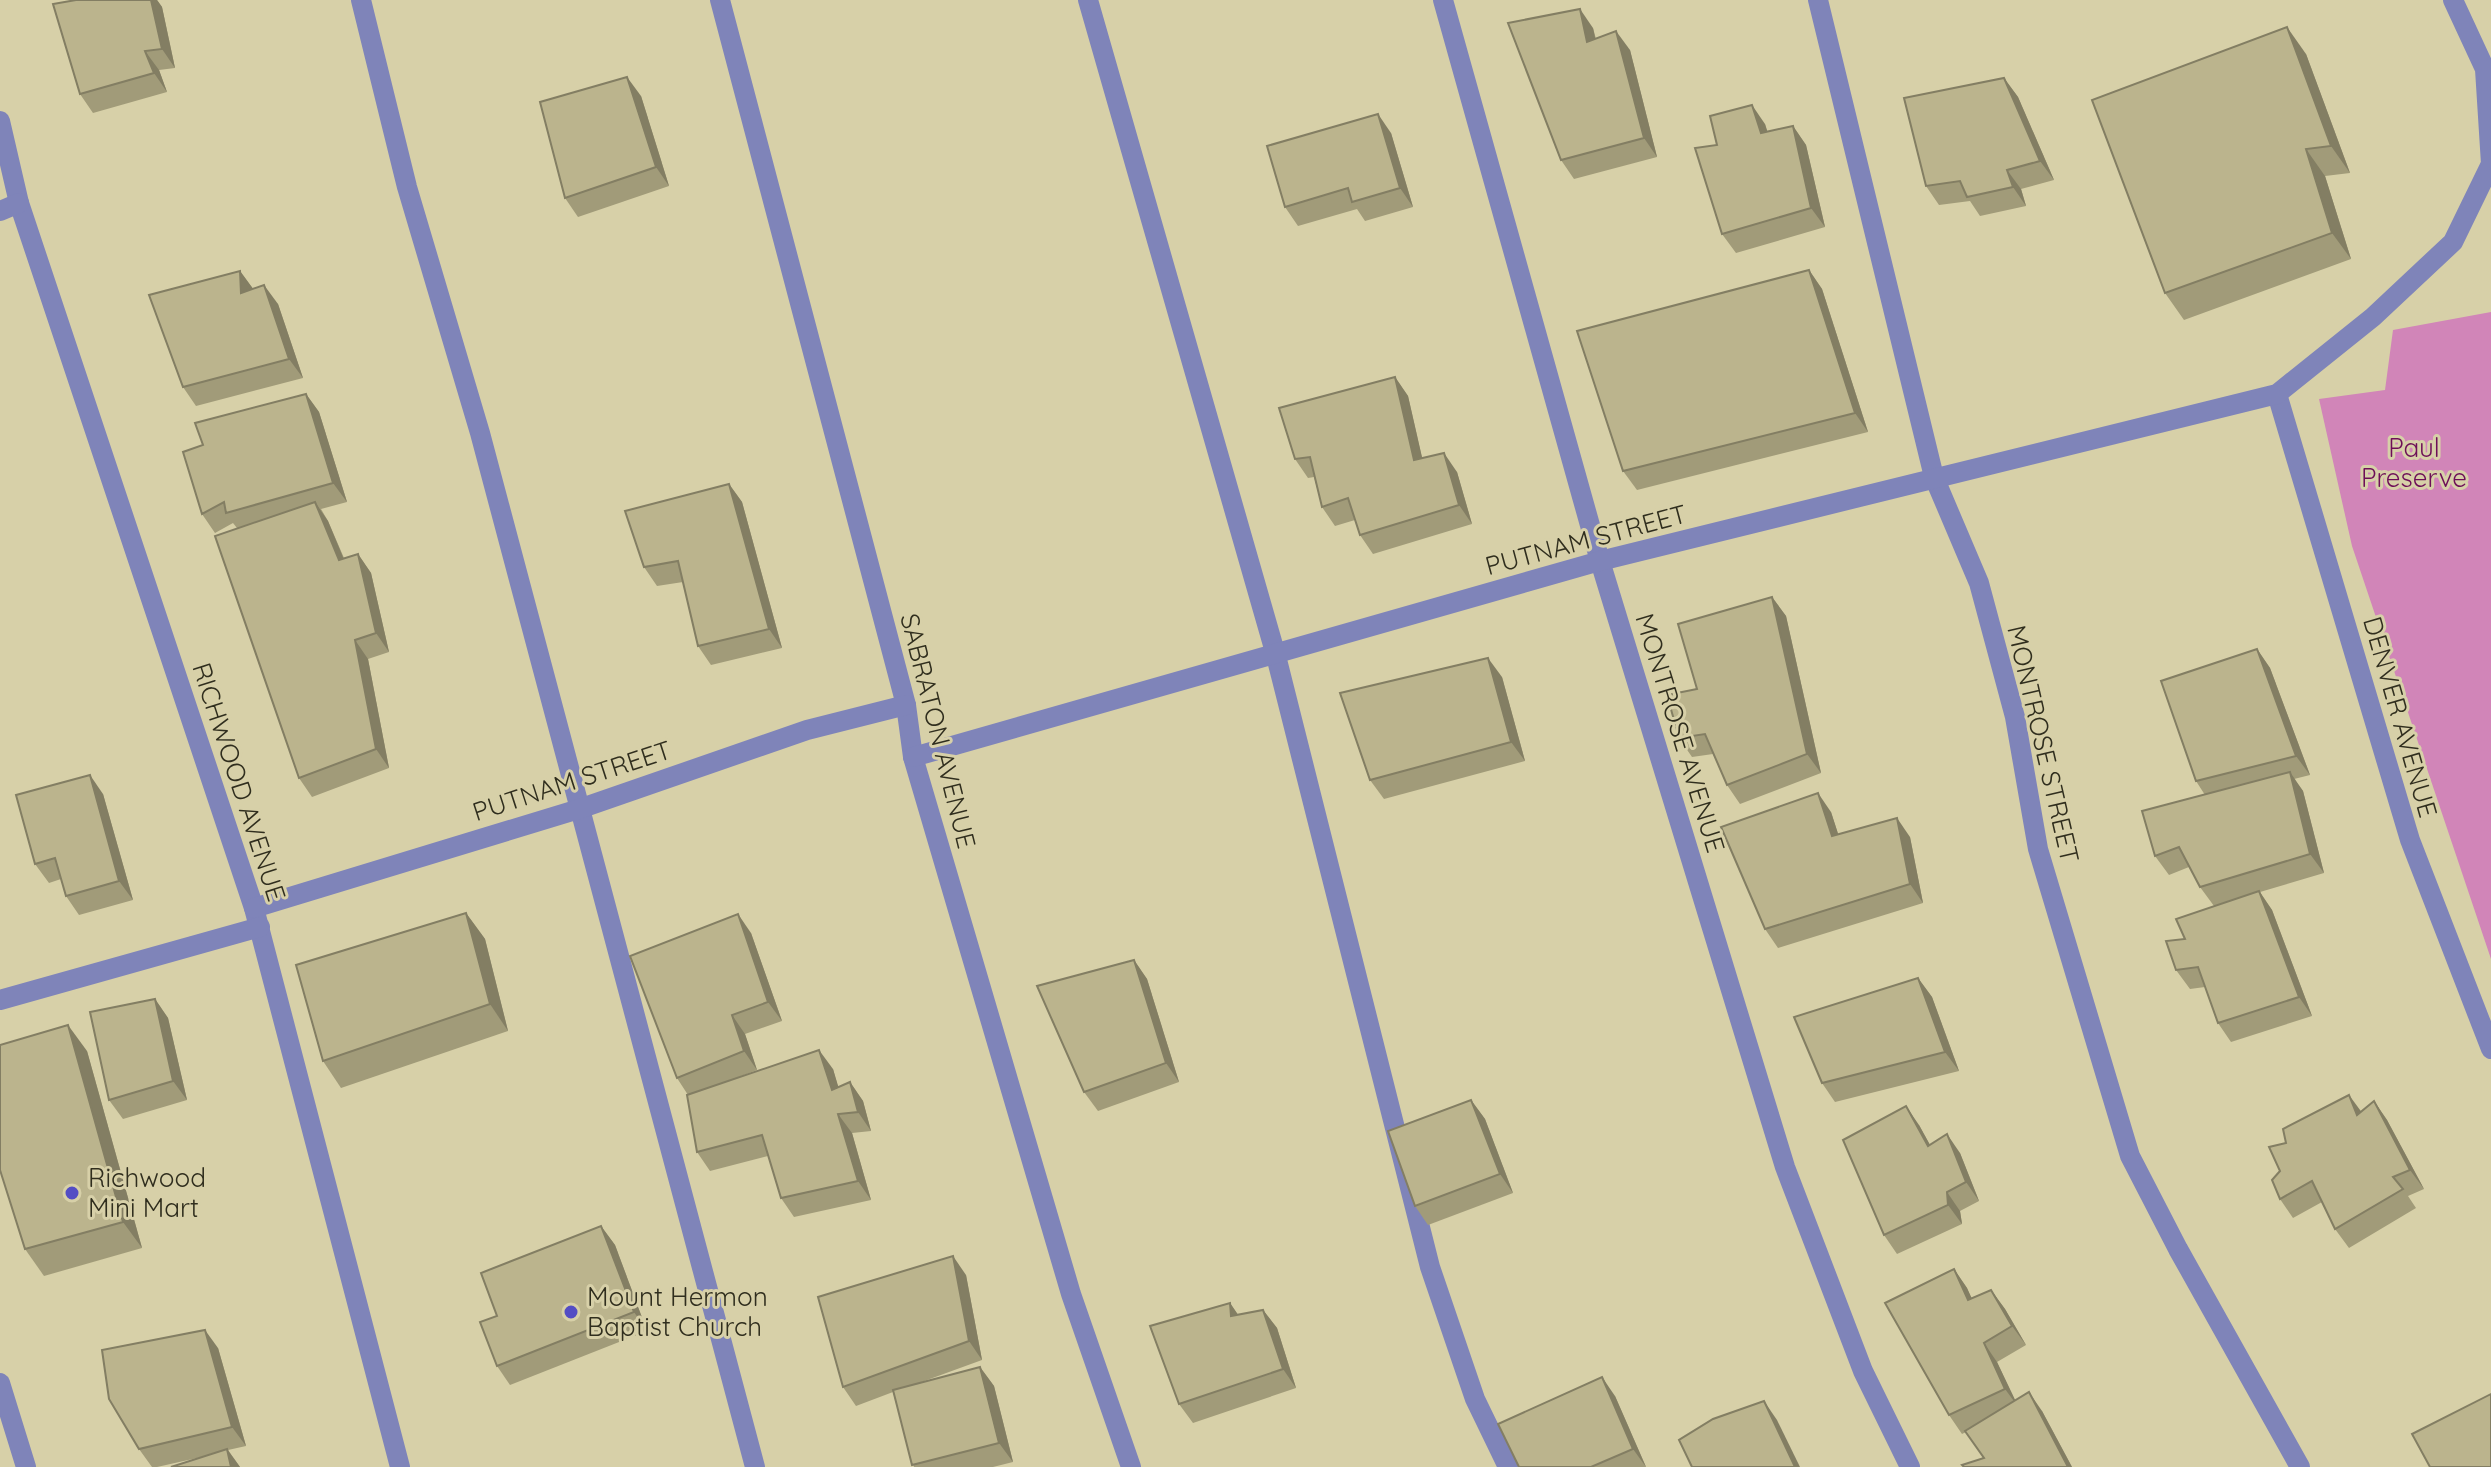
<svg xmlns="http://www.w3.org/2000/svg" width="2491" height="1467" font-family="Quicksand,sans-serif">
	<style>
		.green { fill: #d185b8 }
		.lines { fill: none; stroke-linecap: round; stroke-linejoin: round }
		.minor { stroke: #7f84b9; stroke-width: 20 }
		.wall { fill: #a19b79 }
		.shaded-wall { fill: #837e63 }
		.building { fill: #bbb48d; stroke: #837e63; stroke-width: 2 }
		.poi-dot { fill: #534dc4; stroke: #d7d0a8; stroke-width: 3 }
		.labels { text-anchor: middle; stroke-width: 6; stroke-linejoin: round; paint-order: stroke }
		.park-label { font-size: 26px; fill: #6e0e58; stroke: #d7d0a8 }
		.street-label { font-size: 26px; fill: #302e1e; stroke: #d7d0a8 }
		.poi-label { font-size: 26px; fill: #302e1e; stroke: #d7d0a8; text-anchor: start }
	</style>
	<rect width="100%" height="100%" fill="#d7d0a8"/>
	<path class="green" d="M2491,312V959L2352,546L2319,399L2385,390L2393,330Z"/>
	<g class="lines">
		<g class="minor">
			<path d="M361,0L407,187L480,433L755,1467"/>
			<path d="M720,0L906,705L913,757L1071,1294L1131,1467"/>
			<path d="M1088,0L1275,652L1430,1267L1475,1399L1508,1467"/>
			<path d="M1443,0L1600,561L1785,1167L1863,1371L1910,1467"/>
			<path d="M1818,0L1934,477L1979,583L2015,717L2038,849L2130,1156L2178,1249L2300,1467"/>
			<path d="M0,121L19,203L254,908L400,1467"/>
			<path d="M0,211L19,203"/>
			<path d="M2277,394L2410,840L2491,1049"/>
			<path d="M913,757L1600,561L2277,394L2373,317L2453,242L2491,164L2485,69L2453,0"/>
			<path d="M254,908L579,809L807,730L906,705"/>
			<path d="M0,1000L260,927"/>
			<path d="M0,1383L26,1467"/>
		</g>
	</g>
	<g class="wall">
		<path d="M76,0H157L162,7L175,68L159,70L167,92L93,113L80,94Z"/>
		<path d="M1593,28L1596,39L1630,50L1657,157L1574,179L1561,160Z"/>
		<path d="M2306,54L2350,173L2325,176L2351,259L2184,320L2165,293Z"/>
		<path d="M2004,78L2018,97L2054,180L2021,189L2026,206L1980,216L1970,201L1939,205L1926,186Z"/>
		<path d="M641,96L669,186L578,217L565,198Z"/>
		<path d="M1765,124L1767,132L1793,126L1806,145L1825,227L1736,253L1722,234L1717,145Z"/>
		<path d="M1391,133L1413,207L1365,221L1357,209L1298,226L1285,207Z"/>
		<path d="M1809,270L1822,289L1868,432L1637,490L1623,471Z"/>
		<path d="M240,271L253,289L278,304L303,378L196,406L183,387Z"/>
		<path d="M1395,377L1408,396L1422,458L1457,472L1472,524L1373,554L1360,535L1355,520L1335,526L1322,507L1314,477L1308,478L1295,459Z"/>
		<path d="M306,394L319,412L347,502L321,509L328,521L344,558L358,554L371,573L389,652L368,659L389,768L312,797L299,778L237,528L233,523L215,533L202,514L203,445Z"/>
		<path d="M729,484L742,502L782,648L711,665L698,646L683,582L657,586L644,567Z"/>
		<path d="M1772,597L1786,616L1821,773L1740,804L1727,785L1713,754L1692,757L1679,738L1697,689Z"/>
		<path d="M2257,649L2270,668L2310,775L2294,779L2303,791L2324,873L2260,892L2272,910L2312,1016L2231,1042L2218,1023L2205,987L2190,989L2176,970L2185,939L2214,906L2200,887L2189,867L2169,875L2155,856L2205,795L2196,781Z"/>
		<path d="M1502,677L1525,761L1384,799L1370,780Z"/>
		<path d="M103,794L133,900L79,915L66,896L61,879L49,883L35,864Z"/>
		<path d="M1831,812L1838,834L1910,837L1923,903L1778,948L1765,929Z"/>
		<path d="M466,913L485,939L508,1031L341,1088L323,1061Z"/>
		<path d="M751,933L782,1021L745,1034L757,1070L736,1078L833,1069L838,1087L850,1082L863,1101L871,1131L852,1133L871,1200L794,1217L781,1198L768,1156L710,1171L697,1152L688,1095L677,1078Z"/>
		<path d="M1134,960L1147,979L1179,1082L1098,1111L1084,1092Z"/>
		<path d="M1918,978L1932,997L1959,1071L1835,1102L1822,1083Z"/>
		<path d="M155,999L168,1018L187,1100L123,1119L109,1100Z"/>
		<path d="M87,1051L142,1248L44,1276L25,1249Z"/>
		<path d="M1471,1100L1485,1119L1513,1193L1428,1225L1415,1206Z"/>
		<path d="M2374,1101L2387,1120L2424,1189L2408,1196L2416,1208L2349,1248L2335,1229L2322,1202L2293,1218L2280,1199V1171L2286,1143L2361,1112Z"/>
		<path d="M1919,1125L1930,1145L1960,1153L1979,1201L1960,1211L1962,1224L1897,1254L1884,1235Z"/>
		<path d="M601,1226L615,1245L647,1331L510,1385L497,1366V1316Z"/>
		<path d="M1954,1269L1967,1288L1971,1298L1991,1290L2005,1309L2026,1345L1997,1362L2015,1401L2042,1411L2072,1467H1964L1984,1458L1966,1432L1962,1434L1949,1415Z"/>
		<path d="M966,1275L982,1360L916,1384L980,1367L994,1386L1013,1462L993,1467H914L893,1392L856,1406L843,1387Z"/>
		<path d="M1230,1303L1238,1315L1263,1310L1277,1328L1296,1388L1193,1423L1179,1404Z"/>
		<path d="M218,1348L246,1446L228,1450L240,1467H171L206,1456L157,1467H152L139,1449Z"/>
		<path d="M1615,1396L1646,1467H1519Z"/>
	</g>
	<g class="shaded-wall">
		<path d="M151,0H157L162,7L175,68L162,49Z"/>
		<path d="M1580,9L1593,28L1600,61L1587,42Z"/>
		<path d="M2287,27L2306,54L2350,173L2331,146Z"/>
		<path d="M1616,31L1630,50L1657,157L1644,138Z"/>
		<path d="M145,51L159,70L167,92L154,73Z"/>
		<path d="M627,77L641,96L669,186L656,167Z"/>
		<path d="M2004,78L2018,97L2054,180L2040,161Z"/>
		<path d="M1752,105L1765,124L1774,152L1761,133Z"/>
		<path d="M1378,114L1391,133L1413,207L1400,188Z"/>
		<path d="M1793,126L1806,145L1825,227L1811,208Z"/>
		<path d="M2306,149L2325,176L2351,259L2332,233Z"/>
		<path d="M2007,170L2021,189L2026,206L2013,187Z"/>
		<path d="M1809,270L1822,289L1868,432L1855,413Z"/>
		<path d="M240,271L254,290L241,293Z"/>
		<path d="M264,285L278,304L303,378L289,359Z"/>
		<path d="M1395,377L1408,396L1427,479L1414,460Z"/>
		<path d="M306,394L319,412L347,502L333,483Z"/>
		<path d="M1444,453L1457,472L1472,524L1459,505Z"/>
		<path d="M729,484L742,502L782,648L769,629Z"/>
		<path d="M315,502L328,521L352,579L339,560Z"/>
		<path d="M358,554L371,573L389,652L376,633Z"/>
		<path d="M1772,597L1786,616L1821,773L1807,754Z"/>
		<path d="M355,640L368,659L389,768L376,749Z"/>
		<path d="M2257,649L2270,668L2310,775L2296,756Z"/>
		<path d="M1488,658L1502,677L1525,761L1511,742Z"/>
		<path d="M2290,772L2303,791L2324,873L2310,854Z"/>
		<path d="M90,775L103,794L133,900L119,881Z"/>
		<path d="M1818,793L1831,812L1845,855L1832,836Z"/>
		<path d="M1897,818L1910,837L1923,903L1910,884Z"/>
		<path d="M2259,891L2272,910L2312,1016L2299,997Z"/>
		<path d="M466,913L485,939L508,1031L490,1004Z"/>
		<path d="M738,914L751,933L782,1021L768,1002Z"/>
		<path d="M1134,960L1147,979L1179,1082L1166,1063Z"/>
		<path d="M1918,978L1932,997L1959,1071L1945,1052Z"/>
		<path d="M155,999L168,1018L187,1100L173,1081Z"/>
		<path d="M732,1015L745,1034L757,1070L744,1051Z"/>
		<path d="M68,1025L87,1051L142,1248L123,1222Z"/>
		<path d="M819,1050L833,1069L845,1109L832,1090Z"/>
		<path d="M850,1082L863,1101L871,1131L858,1112Z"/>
		<path d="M2349,1095L2363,1114L2357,1115Z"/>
		<path d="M1471,1100L1485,1119L1513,1193L1500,1174Z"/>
		<path d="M2374,1101L2387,1120L2424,1189L2410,1170Z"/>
		<path d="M1906,1106L1919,1125L1941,1165L1928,1146Z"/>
		<path d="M838,1114L852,1133L871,1200L858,1181Z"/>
		<path d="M1947,1134L1960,1153L1979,1201L1966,1182Z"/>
		<path d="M1947,1192L1960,1211L1962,1224L1948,1205Z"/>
		<path d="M601,1226L615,1245L647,1331L634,1312Z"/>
		<path d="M953,1256L966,1275L982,1360L969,1341Z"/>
		<path d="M1954,1269L1967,1288L1981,1318L1968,1300Z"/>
		<path d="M1991,1290L2005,1309L2026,1345L2012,1326Z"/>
		<path d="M1230,1303L1243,1322L1231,1316Z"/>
		<path d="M1263,1310L1277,1328L1296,1388L1283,1369Z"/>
		<path d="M205,1330L218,1348L246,1446L232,1427Z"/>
		<path d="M1984,1343L1997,1362L2019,1408L2005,1389Z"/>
		<path d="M980,1367L994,1386L1013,1462L999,1443Z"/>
		<path d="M1602,1377L1615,1396L1646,1467L1633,1449Z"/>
		<path d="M2029,1392L2042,1411L2072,1467H2068Z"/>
		<path d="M1764,1401L1777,1420L1800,1467H1795Z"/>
		<path d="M227,1449L240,1467H231Z"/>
	</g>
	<g class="building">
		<path d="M76,0H151L162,49L145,51L154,73L80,94L53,4Z"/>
		<path d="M1580,9L1587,42L1616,31L1644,138L1561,160L1508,23Z"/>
		<path d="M2287,27L2331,146L2306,149L2332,233L2165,293L2092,100Z"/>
		<path d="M627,77L656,167L565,198L540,102Z"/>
		<path d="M2004,78L2040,161L2007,170L2013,187L1967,197L1960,181L1926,186L1904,98Z"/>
		<path d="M1752,105L1761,133L1793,126L1811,208L1722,234L1695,148L1717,145L1710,116Z"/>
		<path d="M1378,114L1400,188L1352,202L1348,188L1285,207L1267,146Z"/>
		<path d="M1809,270L1855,413L1623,471L1577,331Z"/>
		<path d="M240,271L241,293L264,285L289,359L183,387L149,295Z"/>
		<path d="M1395,377L1414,460L1444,453L1459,505L1360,535L1348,498L1322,507L1310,457L1295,459L1279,408Z"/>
		<path d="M306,394L333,483L226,513L224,502L202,514L183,452L203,445L195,423Z"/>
		<path d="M729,484L769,629L698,646L678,561L644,567L625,511Z"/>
		<path d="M315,502L339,560L358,554L376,633L355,640L376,749L299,778L215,536Z"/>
		<path d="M1772,597L1807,754L1727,785L1705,734L1679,738L1667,695L1697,689L1678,624Z"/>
		<path d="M2257,649L2296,756L2196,781L2161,681Z"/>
		<path d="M1488,658L1511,742L1370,780L1340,693Z"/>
		<path d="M2290,772L2310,854L2200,887L2179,847L2155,856L2142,811Z"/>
		<path d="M90,775L119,881L66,896L55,858L35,864L16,795Z"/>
		<path d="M1818,793L1832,836L1897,818L1910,884L1765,929L1721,827Z"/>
		<path d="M2259,891L2299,997L2218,1023L2198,967L2176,970L2166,941L2185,939L2176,919Z"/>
		<path d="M466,913L490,1004L323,1061L296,965Z"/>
		<path d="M738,914L768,1002L732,1015L744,1051L677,1078L630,956Z"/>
		<path d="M1134,960L1166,1063L1084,1092L1037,986Z"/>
		<path d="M1918,978L1945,1052L1822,1083L1794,1017Z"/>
		<path d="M155,999L173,1081L109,1100L90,1012Z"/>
		<path d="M68,1025L123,1222L25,1249L0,1170V1045Z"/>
		<path d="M819,1050L832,1090L850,1082L858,1112L838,1114L858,1181L781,1198L762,1135L697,1152L687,1095Z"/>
		<path d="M2349,1095L2357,1115L2374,1101L2410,1170L2393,1177L2403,1189L2335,1229L2312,1181L2280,1199L2272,1180L2280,1171L2269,1147L2286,1143L2283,1129Z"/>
		<path d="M1471,1100L1500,1174L1415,1206L1388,1131Z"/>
		<path d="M1906,1106L1928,1146L1947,1134L1966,1182L1947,1192L1948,1205L1884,1235L1843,1140Z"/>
		<path d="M601,1226L634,1312L497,1366L480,1322L497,1316L481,1273Z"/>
		<path d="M953,1256L969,1341L843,1387L818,1297Z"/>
		<path d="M1954,1269L1968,1300L1991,1290L2012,1326L1984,1343L2005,1389L1949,1415L1885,1303Z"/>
		<path d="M1230,1303L1231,1316L1263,1310L1283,1369L1179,1404L1150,1326Z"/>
		<path d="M205,1330L232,1427L139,1449L109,1399L102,1350Z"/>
		<path d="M980,1367L999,1443L912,1465L893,1390Z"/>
		<path d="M1602,1377L1633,1449L1591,1467H1519L1498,1424Z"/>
		<path d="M2029,1392L2068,1467H1964L1962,1465L1984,1458L1965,1431Z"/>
		<path d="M2491,1394V1467H2430L2412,1434Z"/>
		<path d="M1764,1401L1795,1467H1692L1679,1440L1713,1419Z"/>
		<path d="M227,1449L231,1467H171Z"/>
	</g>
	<g class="poi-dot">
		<circle cx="72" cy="1193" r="8"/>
		<circle cx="571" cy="1312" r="8"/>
	</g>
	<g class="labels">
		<g class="park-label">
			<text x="2414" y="457">Paul<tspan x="2414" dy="30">Preserve</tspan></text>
		</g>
		<g class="street-label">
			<text transform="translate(1586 540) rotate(-15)" y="9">PUTNAM STREET</text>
			<text transform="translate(2400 717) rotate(74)" y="9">DENVER AVENUE</text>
			<text transform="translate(938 731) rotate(76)" y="9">SABRATON AVENUE</text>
			<text transform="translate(1680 733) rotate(73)" y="9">MONTROSE AVENUE</text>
			<text transform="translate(2043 744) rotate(77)" y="9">MONTROSE STREET</text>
			<text transform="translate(572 781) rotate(-18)" y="9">PUTNAM STREET</text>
			<text transform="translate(239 782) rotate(72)" y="9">RICHWOOD AVENUE</text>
		</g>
		<g class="poi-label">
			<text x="88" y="1187">Richwood<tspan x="88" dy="30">Mini Mart</tspan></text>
			<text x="587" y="1306">Mount Hermon<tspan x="587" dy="30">Baptist Church</tspan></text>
		</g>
	</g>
</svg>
